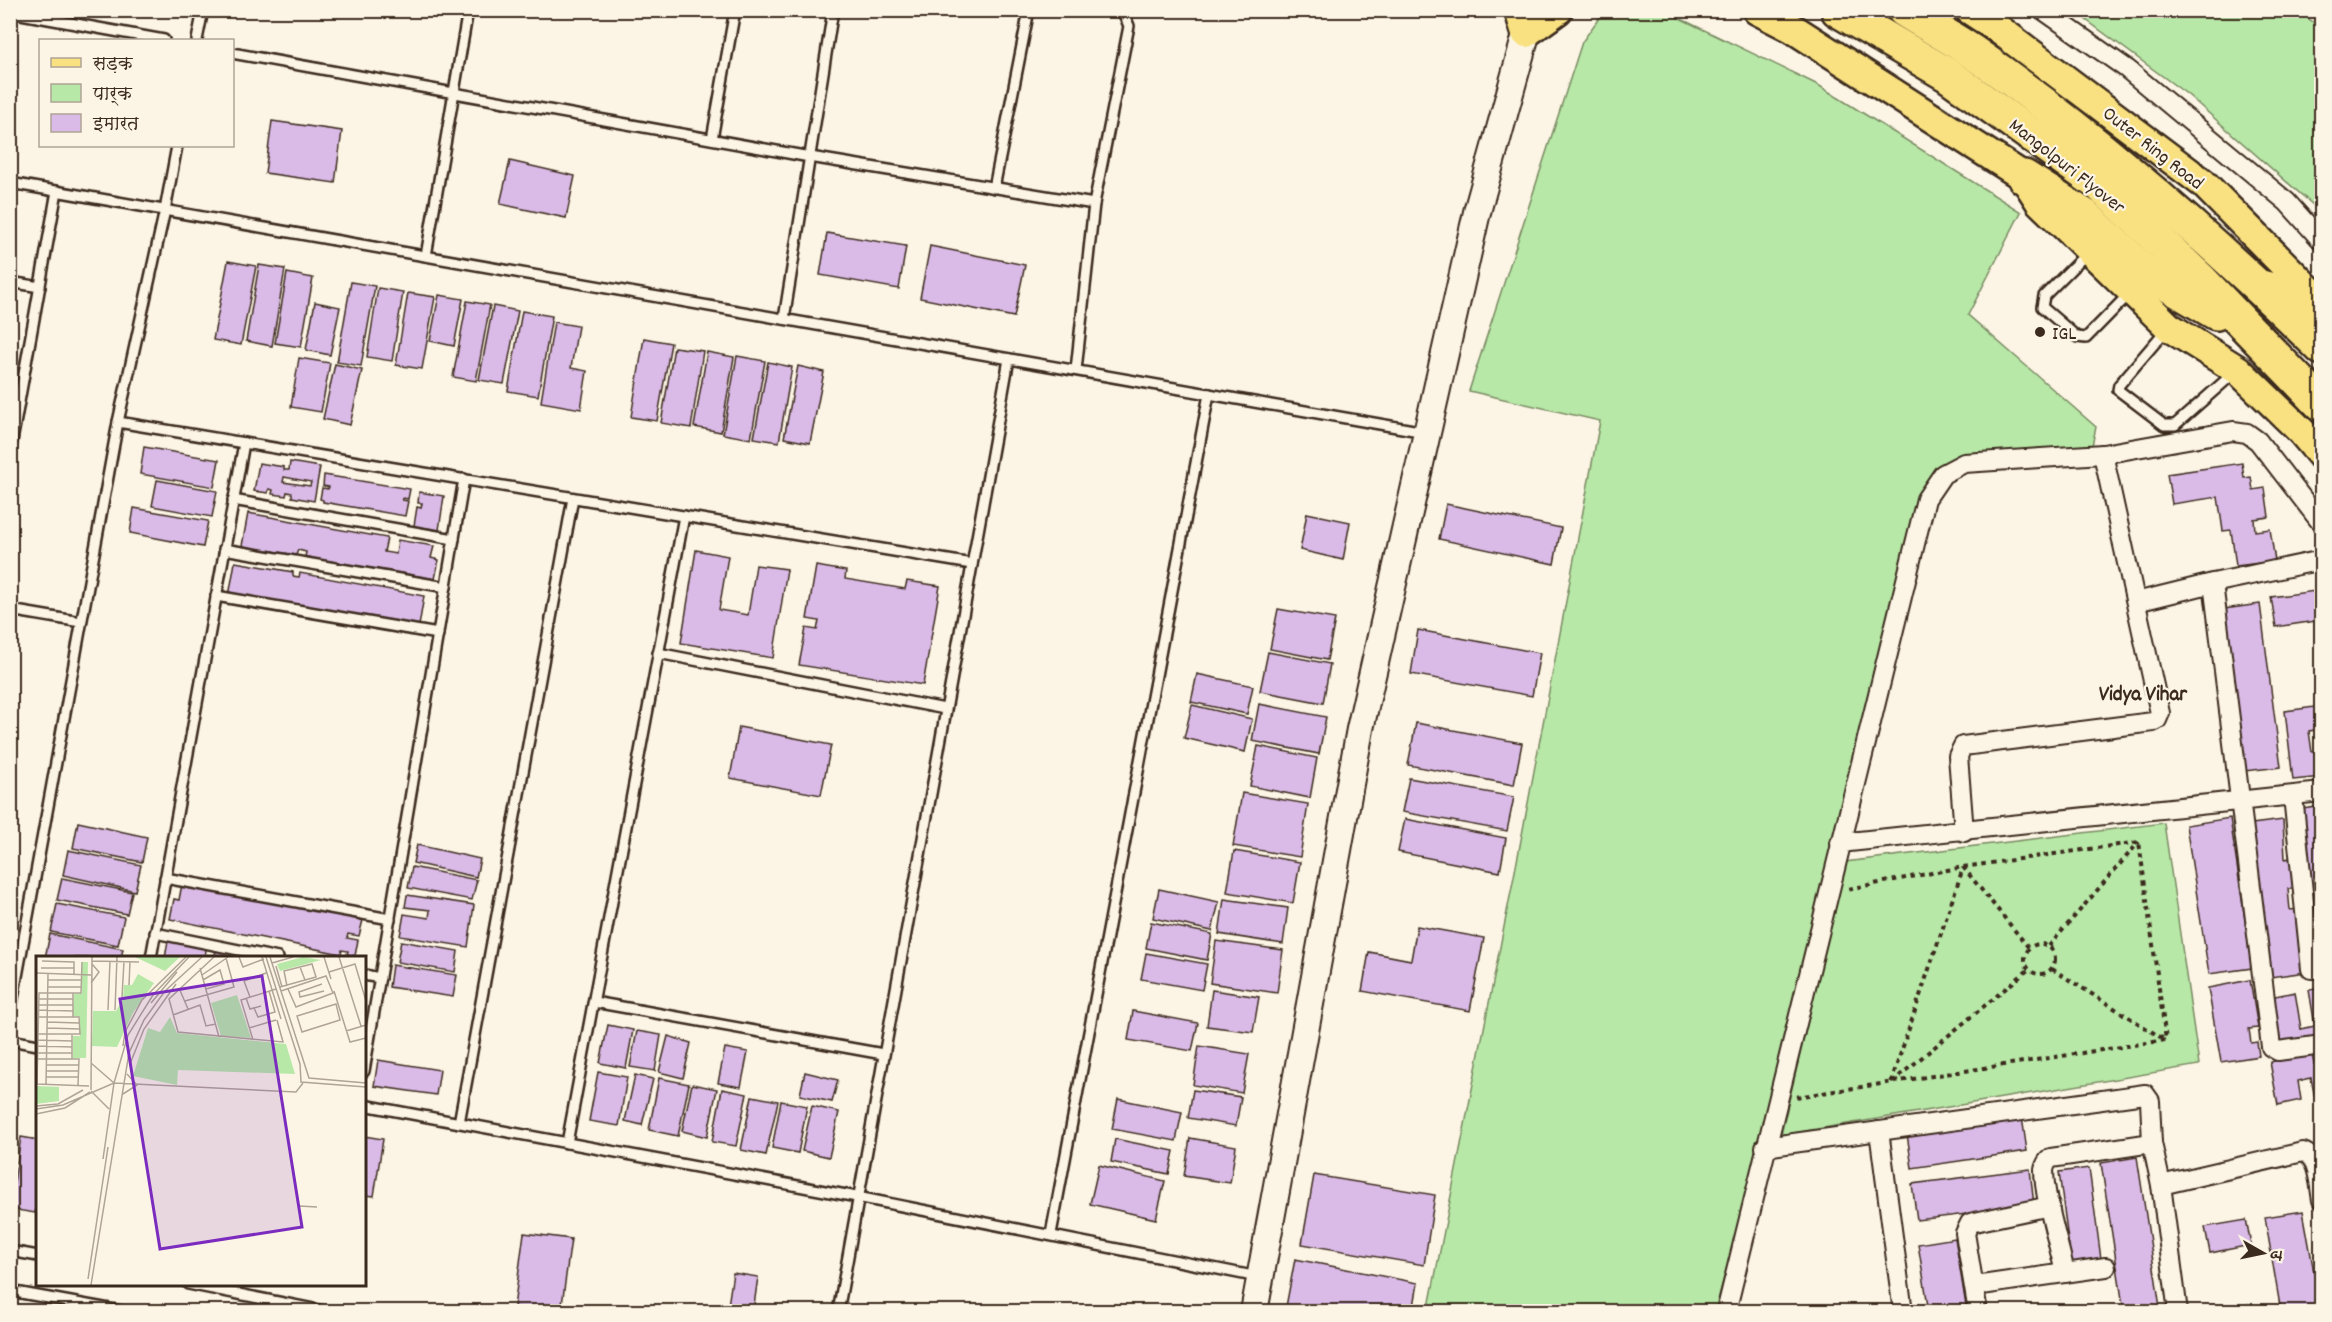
<svg xmlns="http://www.w3.org/2000/svg" width="2332" height="1322" font-family="Dekko,'Playpen Sans Deva',sans-serif">
	<style>
		.green { fill: #b7e8a7; stroke: #798962; stroke-width: 1.5 }
		.building { fill: #dabae7; stroke: #3b2a1e; stroke-width: 1.5; fill-rule: evenodd }
		.lines { fill: none; stroke-linecap: round; stroke-linejoin: round }
		.lane-casing { stroke: #3b2a1e; stroke-width: 14 }
		.street-casing { stroke: #3b2a1e; stroke-width: 22 }
		.secondary-casing { stroke: #3b2a1e; stroke-width: 30 }
		.primary-casing { stroke: #3b2a1e; stroke-width: 33 }
		.highway-casing { stroke: #3b2a1e; stroke-width: 38 }
		.path { stroke: #3b2a1e; stroke-width: 4; stroke-dasharray: 4.5 4.5; stroke-linecap: butt }
		.lane { stroke: #fcf5e5; stroke-width: 9 }
		.street { stroke: #fcf5e5; stroke-width: 18 }
		.secondary { stroke: #fcf5e5; stroke-width: 26 }
		.primary { stroke: #f9e181; stroke-width: 28 }
		.highway { stroke: #f9e181; stroke-width: 33 }
		.poi-dot { fill: #3b2a1e; stroke: #fcf5e5; stroke-width: 2 }
		.labels { text-anchor: middle; stroke-width: 4.5; stroke-linejoin: round; paint-order: stroke }
		.street-label { font-size: 20px; fill: #3b2a1e; stroke: #fcf5e5 }
		.poi-label { font-size: 20px; fill: #3b2a1e; stroke: #fcf5e5; text-anchor: start }
		.neighbourhood-label { font-size: 21px; font-weight: bold; fill: #3b2a1e; stroke: #fcf5e5 }
		.inset-road { fill: none; stroke: #afa495; stroke-width: 1.5 }
		.view { fill: #7b2cbf; fill-opacity: 0.15; stroke: #7b2cbf; stroke-width: 3 }
		.inset-edge { fill: none; stroke: #3b2a1e; stroke-width: 3 }
	</style>
	<rect width="100%" height="100%" fill="#fcf5e5"/>
	<filter id="ink" filterUnits="userSpaceOnUse"><feTurbulence type="fractalNoise" baseFrequency=".0167" numOctaves="2"/><feDisplacementMap in="SourceGraphic" scale="12" xChannelSelector="R" yChannelSelector="G"/><feConvolveMatrix kernelMatrix="1 2 1 2 8 2 1 2 1" color-interpolation-filters="sRGB"/></filter>
	<g filter="url(#ink)">
		<g class="green">
			<path d="M1604,11H1665L1818,85L2021,212L1968,315L2096,427L2090,455L1940,469L1715,1311L1428,1312L1518,856L1600,421L1469,391L1582,42Z"/>
			<path d="M2074,11H2298L2321,28V212L2188,95Z"/>
			<path d="M2164,823L2199,1065L1781,1135L1845,862Z"/>
		</g>
		<g class="building">
			<path d="M272,121L342,131L335,183L265,173Z"/>
			<path d="M510,161L575,176L566,218L500,204Z"/>
			<path d="M827,233L906,246L899,289L820,275Z"/>
			<path d="M930,246L1025,265L1014,317L920,298Z"/>
			<path d="M228,261L256,266L241,345L213,340Z"/>
			<path d="M259,265L285,269L272,346L246,341Z"/>
			<path d="M287,273L313,278L301,347L275,343Z"/>
			<path d="M351,282L375,286L361,366L337,362Z"/>
			<path d="M378,288L403,292L392,361L367,357Z"/>
			<path d="M408,293L435,297L422,369L396,365Z"/>
			<path d="M439,295L463,299L454,346L430,341Z"/>
			<path d="M467,301L490,305L476,381L453,377Z"/>
			<path d="M315,302L340,307L330,355L306,350Z"/>
			<path d="M493,306L518,311L504,384L479,380Z"/>
			<path d="M522,311L552,316L538,396L508,391Z"/>
			<path d="M554,322L578,326L571,368L587,371L581,409L541,402Z"/>
			<path d="M644,338L671,343L657,421L631,417Z"/>
			<path d="M674,347L703,351L691,428L661,423Z"/>
			<path d="M707,352L734,357L721,432L694,427Z"/>
			<path d="M737,356L765,361L751,439L723,434Z"/>
			<path d="M299,358L330,363L321,412L291,407Z"/>
			<path d="M768,362L792,367L779,442L754,438Z"/>
			<path d="M335,364L362,370L350,425L323,419Z"/>
			<path d="M798,366L824,372L810,443L784,438Z"/>
			<path d="M144,447L219,460L214,487L140,474Z"/>
			<path d="M290,462L320,467L314,501L292,497V493L287,492L286,496L272,494L273,490L269,489L268,493L254,491L259,463L284,467V470H289ZM284,477L311,482L310,486L283,482Z"/>
			<path d="M2242,463L2244,478L2251,477L2253,490L2265,488L2269,517L2254,519L2255,531L2270,529L2275,561L2236,566L2231,530L2223,531L2218,497L2172,504L2167,474Z"/>
			<path d="M324,475L410,489L408,499L403,498L402,500L408,501L405,516L323,502V500L320,499L322,488L328,489L329,487L323,486Z"/>
			<path d="M157,480L217,491L212,517L152,506Z"/>
			<path d="M419,492L444,496L439,530L414,526L417,507L421,508L422,503H418Z"/>
			<path d="M1446,504L1561,528L1554,564L1439,539Z"/>
			<path d="M134,508L208,521L203,547L130,533Z"/>
			<path d="M248,513L387,538L384,552L396,554L398,540L434,546L431,558L439,560L435,579L305,557L306,552L298,550L296,555L242,546Z"/>
			<path d="M1307,513L1350,522L1343,560L1300,550Z"/>
			<path d="M696,550L728,556L719,610L748,615L756,565L787,569L773,658L681,643Z"/>
			<path d="M235,562L293,572V576L299,577L300,573L424,596L419,626L229,596Z"/>
			<path d="M816,566L846,571L845,579L905,589L907,581L940,586L923,685L799,665L806,628L817,630L819,621L807,619Z"/>
			<path d="M2322,590V620L2276,627L2271,597Z"/>
			<path d="M2260,604L2281,767L2244,771L2224,609Z"/>
			<path d="M1278,609L1335,619L1327,660L1270,649Z"/>
			<path d="M1418,630L1540,653L1532,696L1411,674Z"/>
			<path d="M1268,652L1330,664L1323,703L1260,691Z"/>
			<path d="M1197,674L1253,686L1247,714L1191,702Z"/>
			<path d="M1259,704L1326,717L1319,754L1252,741Z"/>
			<path d="M1192,705L1252,719L1245,752L1184,738Z"/>
			<path d="M2322,706V729L2309,731L2312,752L2322,751V777L2293,780L2285,711Z"/>
			<path d="M1416,723L1522,743L1514,785L1408,765Z"/>
			<path d="M739,727L831,745L821,795L730,778Z"/>
			<path d="M1258,746L1317,758L1310,798L1250,786Z"/>
			<path d="M1409,778L1514,797L1507,831L1402,812Z"/>
			<path d="M1242,793L1308,804L1300,857L1233,846Z"/>
			<path d="M2322,806V934L2315,935L2296,810Z"/>
			<path d="M2230,818L2252,968L2209,974L2186,825Z"/>
			<path d="M1405,819L1506,838L1500,872L1398,852Z"/>
			<path d="M2283,820L2285,859L2290,858L2294,889H2288L2290,910L2298,909L2306,972L2263,978L2252,885L2260,884L2259,873L2250,874L2244,825Z"/>
			<path d="M78,822L147,837L142,862L73,848Z"/>
			<path d="M417,845L480,859L476,877L413,863Z"/>
			<path d="M68,850L141,865L135,891L63,875Z"/>
			<path d="M1234,851L1300,862L1293,903L1227,892Z"/>
			<path d="M412,867L477,880L472,900L408,888Z"/>
			<path d="M62,878L132,892L127,914L57,900Z"/>
			<path d="M182,884L363,920L359,936L348,934L347,938L358,940L355,956L347,954L348,951L342,950L341,954L170,919L174,899L179,900Z"/>
			<path d="M1159,889L1219,902L1212,931L1153,918Z"/>
			<path d="M407,895L474,905L468,947L400,936L404,914L429,918L430,910L405,907Z"/>
			<path d="M1224,899L1288,908L1283,944L1219,934Z"/>
			<path d="M57,904L124,917L118,945L51,932Z"/>
			<path d="M1151,922L1212,934L1207,960L1146,948Z"/>
			<path d="M1417,926L1484,938L1470,1011L1362,991L1369,952L1411,960Z"/>
			<path d="M50,934L123,949L121,958H45Z"/>
			<path d="M168,941L206,949L205,958H165Z"/>
			<path d="M401,941L458,951L455,972L397,962Z"/>
			<path d="M1216,941L1283,950L1277,993L1210,983Z"/>
			<path d="M216,951L246,957V958H214Z"/>
			<path d="M1146,953L1207,964L1202,990L1141,979Z"/>
			<path d="M392,965L457,975L453,997L389,987Z"/>
			<path d="M2250,980L2258,1028L2249,1029L2251,1043L2257,1042L2259,1056L2221,1062L2208,988Z"/>
			<path d="M2322,988V1037L2273,1046L2265,998L2295,992L2301,1029L2315,1026L2309,990Z"/>
			<path d="M1212,990L1259,997L1253,1032L1207,1026Z"/>
			<path d="M1133,1011L1198,1023L1192,1051L1128,1040Z"/>
			<path d="M608,1025L633,1030L626,1068L600,1063Z"/>
			<path d="M637,1031L661,1035L655,1071L630,1067Z"/>
			<path d="M668,1036L691,1043L683,1078L659,1072Z"/>
			<path d="M1199,1046L1249,1054L1242,1093L1193,1085Z"/>
			<path d="M725,1048L748,1052L741,1087L718,1083Z"/>
			<path d="M2312,1054L2314,1064L2322,1062V1097L2315,1098L2311,1078L2298,1081L2301,1100L2278,1105L2270,1062Z"/>
			<path d="M378,1060L440,1070L436,1095L374,1086Z"/>
			<path d="M598,1072L627,1077L619,1126L589,1121Z"/>
			<path d="M805,1072L838,1080L832,1102L800,1095Z"/>
			<path d="M635,1075L653,1079L642,1125L625,1121Z"/>
			<path d="M659,1078L689,1084L678,1136L649,1130Z"/>
			<path d="M692,1084L717,1089L707,1137L682,1131Z"/>
			<path d="M722,1089L747,1094L736,1146L712,1142Z"/>
			<path d="M1193,1090L1241,1097L1236,1126L1188,1118Z"/>
			<path d="M752,1096L778,1101L766,1155L741,1150Z"/>
			<path d="M1118,1099L1182,1112L1176,1141L1112,1129Z"/>
			<path d="M781,1101L807,1106L798,1153L772,1148Z"/>
			<path d="M812,1106L839,1112L829,1157L802,1151Z"/>
			<path d="M2022,1117L2027,1151L1912,1168L1907,1134Z"/>
			<path d="M364,1136L383,1139L374,1196L364,1195Z"/>
			<path d="M21,1137L38,1140V1201L35,1213L10,1209Z"/>
			<path d="M1190,1138L1236,1146L1230,1183L1184,1176Z"/>
			<path d="M1115,1139L1174,1151L1169,1174L1111,1162Z"/>
			<path d="M2137,1157L2160,1307L2124,1312L2101,1163Z"/>
			<path d="M1099,1165L1165,1181L1156,1219L1090,1204Z"/>
			<path d="M2089,1168L2101,1259L2071,1263L2059,1172Z"/>
			<path d="M2030,1169L2034,1206L1917,1220L1912,1184Z"/>
			<path d="M1314,1175L1435,1195L1424,1265L1302,1244Z"/>
			<path d="M2303,1211L2317,1289L2322,1288V1312H2281L2265,1217Z"/>
			<path d="M2246,1220L2251,1245L2210,1253L2205,1227Z"/>
			<path d="M524,1233L571,1239L561,1312L514,1307Z"/>
			<path d="M1955,1238L1967,1312H1929L1918,1244Z"/>
			<path d="M1295,1259L1418,1283L1413,1312H1285Z"/>
			<path d="M733,1273L758,1277L753,1312H727Z"/>
			<path d="M2249,1304L2251,1312H2206Z"/>
		</g>
		<g class="lines">
			<g class="lane-casing">
				<g id="lane">
					<path d="M10,12L164,40"/>
					<path d="M197,40L203,10"/>
					<path d="M232,53L810,157L1094,204L1076,370"/>
					<path d="M712,139L735,10"/>
					<path d="M10,183L1425,432"/>
					<path d="M994,188L1029,10"/>
					<path d="M1094,204L1129,26L1124,14L1119,10"/>
					<path d="M2088,252L2044,296L2042,307L2077,337L2086,338L2130,293"/>
					<path d="M426,256L468,10"/>
					<path d="M10,282L40,287"/>
					<path d="M784,319L833,10"/>
					<path d="M2166,330L2119,385L2118,390L2164,425H2175L2234,373"/>
					<path d="M118,422L972,564"/>
					<path d="M10,452L57,191"/>
					<path d="M233,500L454,539"/>
					<path d="M224,549L446,587"/>
					<path d="M216,596L438,634"/>
					<path d="M10,610L81,622"/>
					<path d="M658,653L945,709"/>
					<path d="M165,878L390,919"/>
					<path d="M155,933L278,958"/>
					<path d="M151,958L244,443"/>
					<path d="M364,975L380,978"/>
					<path d="M594,1002L883,1054"/>
					<path d="M10,1015L118,422L165,210L177,146"/>
					<path d="M10,1040L38,1045"/>
					<path d="M364,1071L464,479"/>
					<path d="M364,1105L857,1197L1258,1277"/>
					<path d="M459,1123L573,498"/>
					<path d="M567,1143L684,516"/>
					<path d="M1051,1234L1209,394"/>
					<path d="M10,1251L38,1256"/>
					<path d="M188,1284L329,1312"/>
					<path d="M10,1291L126,1312"/>
					<path d="M838,1312L1009,359"/>
				</g>
			</g>
			<g class="street-casing">
				<g id="street">
					<path d="M2043,10L2127,69L2287,202L2322,241"/>
					<path d="M2213,583L2271,1047L2278,1051L2322,1045"/>
					<path d="M2136,602L2213,583L2322,560"/>
					<path d="M2293,796L2311,969H2322"/>
					<path d="M1964,832L1958,756L1963,746L2153,722L2157,720L2160,713L2103,454"/>
					<path d="M1840,843L2322,792"/>
					<path d="M1879,1131L1903,1312"/>
					<path d="M1765,1147L2145,1094L2150,1101L2152,1143L2161,1185L2178,1312"/>
					<path d="M2161,1185L2303,1152C2319,1157 2319,1185 2322,1200"/>
					<path d="M2065,1273C2059,1244 2044,1198 2044,1170C2045,1164 2047,1161 2051,1158L2152,1143"/>
					<path d="M1975,1286L2106,1267"/>
					<path d="M1726,1312L1926,499L1943,474L1964,463L2103,454L2233,431L2247,433L2258,441L2322,524"/>
					<path d="M1978,1312L1965,1233L1970,1223L2050,1206"/>
				</g>
			</g>
			<g class="secondary-casing">
				<path id="secondary" d="M1254,1312L1360,729L1477,212L1532,13"/>
			</g>
			<g class="primary-casing">
				<g id="primary">
					<path d="M1519,10L1526,33L1558,10"/>
					<path d="M1757,10L1792,28L2024,177L2040,202L2169,327L2238,370L2301,431L2322,456"/>
					<path d="M1970,10L1993,25L2203,183L2322,303"/>
				</g>
			</g>
			<g class="highway-casing">
				<g id="highway">
					<path d="M1838,10L1948,75L2099,184L2200,279L2322,405"/>
					<path d="M1904,10C1926,24 1949,36 1971,51C2097,138 2212,240 2322,348"/>
					<path d="M2024,177L2085,216L2143,270L2216,313"/>
					<path d="M2261,287L2321,302"/>
				</g>
			</g>
			<g class="path">
				<path d="M1963,867L2029,948"/>
				<circle cx="2040" cy="959" r="15"/>
				<path d="M2049,946L2139,842"/>
				<path d="M2052,969L2165,1040"/>
				<path d="M1891,1082L1963,868"/>
				<path d="M1892,1082L2028,970"/>
				<path d="M1796,1097L2166,1040L2139,842L1963,867L1848,889"/>
			</g>
			<use href="#lane" class="lane"/>
			<use href="#street" class="street"/>
			<use href="#secondary" class="secondary"/>
			<use href="#primary" class="primary"/>
			<use href="#highway" class="highway"/>
		</g>
	</g>
	<circle class="poi-dot" cx="2040" cy="332" r="6"/>
	<g class="labels">
		<g class="street-label">
			<text transform="translate(2154 147) rotate(38)" y="7">Outer Ring Road</text>
			<text transform="translate(2068 165) rotate(38)" y="7">Mangolpuri Flyover</text>
		</g>
		<g class="poi-label">
			<text x="2052" y="339">IGL</text>
		</g>
		<g class="neighbourhood-label">
			<text x="2143" y="700">Vidya Vihar</text>
		</g>
	</g>
	<g transform="translate(36 956)">
		<rect width="330" height="330" fill="#fcf5e5"/>
		<path d="M99,1H144L129,15ZM267,1L285,4L244,15L241,8ZM46,6H52L50,102H37V80H44V61L37,60L38,38L46,37ZM102,18L118,27L97,57L81,91L56,90L57,55H80L87,43L88,29H96ZM201,39L215,82L185,80L175,47ZM134,61L141,77L250,88L259,118L142,114L141,129L97,120L112,72L124,76ZM0,130L23,131V145L0,148Z" fill="#b7e8a7"/>
		<path class="inset-road" d="M178,1L133,43L142,76L247,86L241,64M203,1L207,11L228,3M226,1L245,63M230,1L264,108L265,126L330,131M234,1L273,122L330,127M288,1L295,23M303,1L325,70M6,5L38,6V18M56,5L103,6M236,7L257,1M240,10L246,31M5,12H38M164,12L183,81M293,16L319,8L330,45M0,17L55,19M166,19L192,1M12,24H45M167,24L184,14L188,28L170,33M55,27L63,16L56,8M286,28L263,36L264,41L288,35M93,29L94,5M251,30L248,15L276,8L280,21L269,24M12,31H45M244,31L269,24L264,11M143,32L152,53M245,35L290,20L297,37L260,51L252,33M298,35L314,86L330,82M37,37V61M86,41L88,5M214,41L208,25L230,17M210,42L214,53L225,50M3,43H37M149,45L198,31L190,2M115,47L141,16M300,48L304,64L266,76L261,60ZM3,49H37M218,52L222,61L239,56L233,35M3,54L37,55M72,54L74,5M79,54L81,1M137,59L164,49L170,70L180,68M11,66L43,67M11,72L44,73M213,72L240,64M310,75L330,69M2,78H44L43,61H3M36,79V103M2,84L36,85M217,84L205,44L240,33M2,90L36,91M87,90L89,76L106,44L150,1M2,97H36M2,103H43L42,129M55,107L78,127M94,108L108,73L140,28M10,109H43M10,115H43M10,121H43M1,128L3,37H45L46,6M1,128L53,130M10,129L12,18M55,134L56,1M55,135L73,153M87,138L101,129L91,118M0,150L22,148L47,134M0,153L27,149L78,127L260,136L267,127M0,158L29,152L54,136M67,203L78,127L92,79L117,39L153,1M263,250L281,251M52,323L72,191M55,329L93,97L108,64L129,35L166,1"/>
		<path class="view" d="M226,20L266,271L124,293L84,43Z"/>
		<rect width="330" height="330" class="inset-edge"/>
	</g>
	<rect width="2332" height="1322" fill="none" stroke="#fcf5e5" stroke-width="36"/>
	<rect x="18" y="18" width="2296" height="1286" fill="none" stroke="#3b2a1e" stroke-width="2" filter="url(#ink)"/>
	<rect x="39" y="39" width="195" height="108" fill="#fcf5e5" stroke="#afa495" stroke-width="1.5"/>
	<rect x="51" y="58" width="30" height="9" fill="#f9e181" stroke="#afa495" stroke-width="1.5"/>
	<text x="93" y="69" font-size="18" fill="#3b2a1e">सड़क</text>
	<rect x="51" y="84" width="30" height="18" fill="#b7e8a7" stroke="#afa495" stroke-width="1.5"/>
	<text x="93" y="99" font-size="18" fill="#3b2a1e">पार्क</text>
	<rect x="51" y="114" width="30" height="18" fill="#dabae7" stroke="#afa495" stroke-width="1.5"/>
	<text x="93" y="129" font-size="18" fill="#3b2a1e">इमारत</text>
	<g transform="translate(2263 1253) rotate(99)" stroke="#fcf5e5" stroke-width="4.5" paint-order="stroke">
	<path d="M0-4.5L10 22L0 15L-10 22Z" fill="#3b2a1e"/>
	<text y="-9" font-size="16" font-weight="bold" text-anchor="middle" fill="#3b2a1e">उ</text>
	</g>
</svg>
